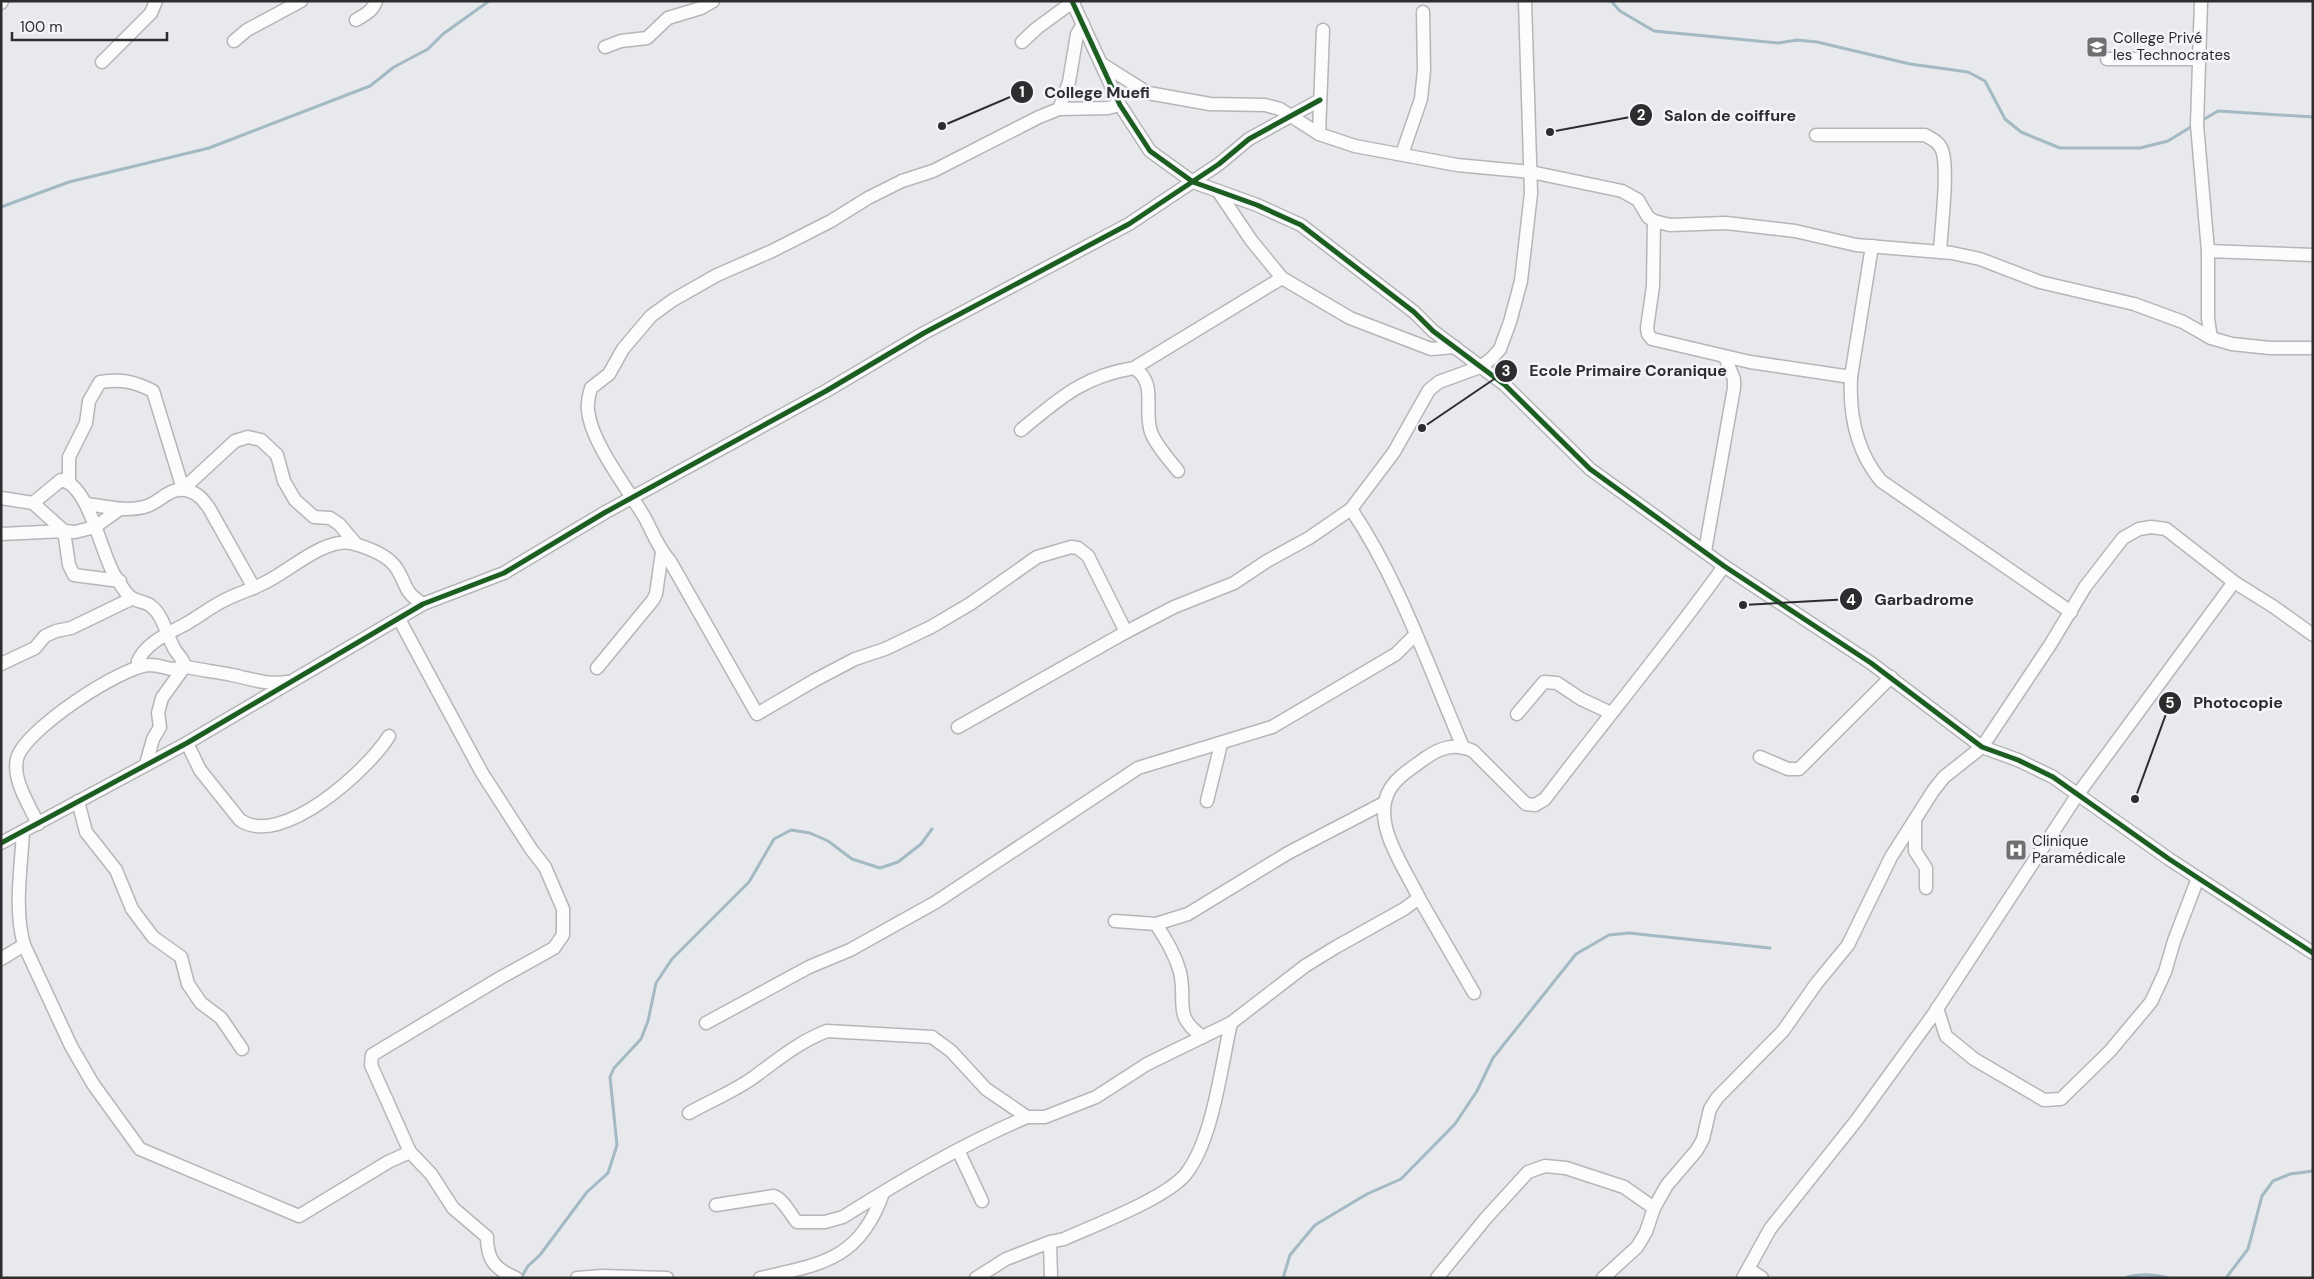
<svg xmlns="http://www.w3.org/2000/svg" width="2314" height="1279" font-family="'DM Sans',sans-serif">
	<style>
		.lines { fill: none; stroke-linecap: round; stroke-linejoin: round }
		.stream { stroke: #a3b9c4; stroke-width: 3 }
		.street-casing { stroke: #b6b6b8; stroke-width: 15 }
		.street { stroke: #fcfcfc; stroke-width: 12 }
		.cycleway-casing { stroke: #f4f5fa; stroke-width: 8 }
		.cycleway { stroke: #1b5e20; stroke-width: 5 }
		.labels { text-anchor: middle; stroke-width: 5; stroke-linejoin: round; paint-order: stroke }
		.poi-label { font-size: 15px; fill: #2d2d2f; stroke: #f4f5fa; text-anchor: start }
		.leader { fill: none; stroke: #2d2d2f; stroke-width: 2 }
		.callout-dot { fill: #2d2d2f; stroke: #f4f5fa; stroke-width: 2 }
		.mark-label { font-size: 15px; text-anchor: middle; font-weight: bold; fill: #fff }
		.callout-label { font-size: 16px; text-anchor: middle; font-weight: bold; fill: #2d2d2f; stroke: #f4f5fa; stroke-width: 5; stroke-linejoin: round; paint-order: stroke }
	</style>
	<rect width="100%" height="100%" fill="#e8e9ec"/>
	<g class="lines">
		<g class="stream">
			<path d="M1611,1L1620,11L1654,31L1778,43L1797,40L1817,42L1910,64L1968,72L1985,81L2005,119L2021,132L2060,148H2140L2168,141L2194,125"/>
			<path d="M2201,121L2218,111L2313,117"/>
			<path d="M1,207L69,182L209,148L370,86L394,67L428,49L443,34L489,1"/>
			<path d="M521,1278L528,1266L540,1255L587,1192L608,1173L617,1145L610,1077L614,1068L641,1039L648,1021L656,983L672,959L749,882L774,839L791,830L810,833L828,841L852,859L880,868L898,862L921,844L932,829"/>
			<path d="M1283,1278L1290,1255L1315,1225L1367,1194L1401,1179L1455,1124L1477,1091L1493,1058L1576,954L1609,935L1629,933L1770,948"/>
			<path d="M2125,1278C2140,1273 2153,1274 2168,1278"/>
			<path d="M2226,1278L2248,1249L2262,1196L2273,1181L2290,1174L2313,1171"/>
		</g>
		<g class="street-casing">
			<g id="street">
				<path d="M1072,1L1120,105L1150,151L1193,182L1257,205L1301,225L1414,312L1433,331L1505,385L1590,469L1724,566L1871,663L1982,747L2018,760L2053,777L2169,859L2313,953"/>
				<path d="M2201,1L2197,125L2208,251V319L2211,338"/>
				<path d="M1,3L2,1"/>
				<path d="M356,20C364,15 373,11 376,1"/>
				<path d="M1083,24L1077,34L1069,82L1059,109L1039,117L933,171L902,181L868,198L831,221L772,251L717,275L673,300L651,316L623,349L609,374L591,388C589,395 587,403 588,410C591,443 628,489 645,518C653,533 658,548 670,561L757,714L815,680L855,659L885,649L931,627L970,604L1037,557L1071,547L1078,548L1088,556L1126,632"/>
				<path d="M234,41L247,30L301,1"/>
				<path d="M1022,42L1037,28L1074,1"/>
				<path d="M605,47L621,41L647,38L668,18L701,8L713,1"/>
				<path d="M2107,59H2198"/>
				<path d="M102,62L151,13L156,1"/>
				<path d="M1102,64L1148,93L1210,104L1265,105L1280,109L1319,134L1355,146L1457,165L1531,172L1622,191L1638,200L1648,217L1654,221L1670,225L1726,223L1795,231L1856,245L1952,253L1980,259L2040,282L2134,304L2183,322L2211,338L2232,344L2270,348H2313"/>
				<path d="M1059,109L1108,108L1120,105"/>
				<path d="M1319,134L1323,30"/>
				<path d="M1816,135H1925C1932,139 1939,142 1942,150C1949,169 1941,229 1940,252"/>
				<path d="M1402,154L1421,99L1424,70L1423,12"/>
				<path d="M1218,191L1251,240L1282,278L1350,318L1431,349L1455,347"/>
				<path d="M1654,221L1653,286L1647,328L1648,334L1652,339L1750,362L1851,377"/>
				<path d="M1872,246L1851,377C1849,415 1857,452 1881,481L2071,612"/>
				<path d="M2208,251L2313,255"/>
				<path d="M1134,368C1158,383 1143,409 1151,432C1156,446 1169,459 1178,471"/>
				<path d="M1021,430C1059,399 1083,376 1134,368L1282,278"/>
				<path d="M69,481V457L86,423L89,401L100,382C122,379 133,381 153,391L183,489L235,441L248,437L261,440L277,455L284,481L295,500L314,517L330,518L339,524L356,544"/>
				<path d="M1,498L33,503L64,531L75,532L95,527L120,509"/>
				<path d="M33,503L61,480C89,484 101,554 115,576C120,583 126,596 134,599C139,602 146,602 151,606C164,616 167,637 175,650C179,656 183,659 185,666L162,698L158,713L160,727L153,739L146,764"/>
				<path d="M86,504C104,506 125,512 144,507C161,503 169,485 189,491C199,494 203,500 209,508L254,588"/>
				<path d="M1351,509C1399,580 1429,668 1463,747"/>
				<path d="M1,534L64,531L69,565L74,575L120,581"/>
				<path d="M1705,551L1734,388V379L1725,357"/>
				<path d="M399,619L482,773L531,849L545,867L563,909V935L554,948L500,978L372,1055L371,1065L410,1152L431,1174L453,1208L487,1237C487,1260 495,1269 516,1278"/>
				<path d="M1,664L35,648L45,636L56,631L71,628L131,599"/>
				<path d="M139,667L138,661C145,645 163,636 178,628C193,621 206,610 221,602C235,594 251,590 266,582C289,571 324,538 351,543C366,547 388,554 397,569C408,587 403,591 423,604"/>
				<path d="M597,668L653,600L656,594L662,552"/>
				<path d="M1517,714L1544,682L1557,683L1581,699L1611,713"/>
				<path d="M958,727L1126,632L1174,607L1234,583L1267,561L1309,538L1351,509L1394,452L1429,390L1439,382L1480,367L1491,359L1500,349L1510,322L1521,281L1531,193L1525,1"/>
				<path d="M187,743L200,770L240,820C281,849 368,770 389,736"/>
				<path d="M1760,757L1788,769H1799L1891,677"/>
				<path d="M78,801L86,832L116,870L132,909L153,937L181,957L188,984L201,1003L221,1018L242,1049"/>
				<path d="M1207,801L1221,744"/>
				<path d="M1915,821V851L1926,868V888"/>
				<path d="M38,824C30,806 12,780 17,759C23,731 121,666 150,665C158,665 165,668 172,669C178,670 182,665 187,667C202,670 216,672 232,675C252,679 266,685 288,682"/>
				<path d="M23,832C21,869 14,909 24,945L71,1046L93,1084L140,1149L299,1216L388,1162L410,1152"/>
				<path d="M1,843L187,743L423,604L504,573L604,513L826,391L924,333L1129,224L1219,164L1249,139L1320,100"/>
				<path d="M1419,898C1405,868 1370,822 1390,789C1398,776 1412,768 1424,759C1441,747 1454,743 1473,751L1526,804L1535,805L1545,799C1604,721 1667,646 1724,566"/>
				<path d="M1115,921L1156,924L1188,914L1288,853L1384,803"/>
				<path d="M1156,924C1166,940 1175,954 1180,972C1187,1002 1172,1016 1203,1037"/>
				<path d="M1,959L24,945"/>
				<path d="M1937,1008L1946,1036L1974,1059L2044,1100L2061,1099L2110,1051L2151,1002L2165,972L2174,941L2198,878"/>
				<path d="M706,1023L809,967L850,950L936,902L1138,768L1272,727L1396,654L1415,635"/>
				<path d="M689,1113C710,1101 735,1091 754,1077C777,1060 800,1041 827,1031L932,1037L951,1051L986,1089L1027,1117H1045L1096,1097L1147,1064L1231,1023L1305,966L1336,947L1404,909L1419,898L1474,993"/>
				<path d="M958,1150L982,1201"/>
				<path d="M716,1205L774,1196C784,1200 790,1214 797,1222H825L843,1217C902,1180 963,1144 1027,1117"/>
				<path d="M1749,1269L1762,1278"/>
				<path d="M577,1278L602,1276L667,1278"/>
				<path d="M760,1278C823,1264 860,1259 883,1193"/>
				<path d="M976,1278L1006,1259L1050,1242"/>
				<path d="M1051,1278L1050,1242L1064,1239C1095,1225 1164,1199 1185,1175C1213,1141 1221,1066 1231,1023"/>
				<path d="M1437,1278L1486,1218L1528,1172L1545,1166L1566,1168L1624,1187L1654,1208"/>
				<path d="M1603,1278L1637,1247L1646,1232L1654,1208L1667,1185L1697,1150L1703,1139L1710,1109L1717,1098L1783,1031L1816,984L1848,945L1891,857L1933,791L1944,777L1982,747L2050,645L2085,587L2123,538L2139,529L2151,527L2166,529L2234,582L2274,607L2313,635"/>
				<path d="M1743,1278L1770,1229L1856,1121L1933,1015L2078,794L2234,582"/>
			</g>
		</g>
		<use href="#street" class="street"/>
		<g class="cycleway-casing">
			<g id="cycleway">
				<path d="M1072,1L1120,105L1150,151L1193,182L1257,205L1301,225L1414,312L1433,331L1505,385L1590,469L1724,566L1871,663L1982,747L2018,760L2053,777L2169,859L2313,953"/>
				<path d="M1,843L187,743L423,604L504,573L604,513L826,391L924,333L1129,224L1219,164L1249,139L1320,100"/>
			</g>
		</g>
		<use href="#cycleway" class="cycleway"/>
	</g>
	<defs>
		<g id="university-square" transform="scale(1.125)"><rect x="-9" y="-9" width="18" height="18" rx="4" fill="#6e6f71" stroke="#f4f5fa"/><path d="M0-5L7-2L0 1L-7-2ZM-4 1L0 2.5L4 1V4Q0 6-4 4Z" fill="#fff"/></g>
		<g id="hospital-square" transform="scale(1.125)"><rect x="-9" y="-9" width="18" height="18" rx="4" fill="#6e6f71" stroke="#f4f5fa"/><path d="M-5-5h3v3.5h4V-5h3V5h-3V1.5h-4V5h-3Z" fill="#fff"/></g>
	</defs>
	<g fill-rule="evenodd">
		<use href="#university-square" x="2097" y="47"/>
		<use href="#hospital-square" x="2016" y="850"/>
	</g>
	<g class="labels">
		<g class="poi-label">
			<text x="2113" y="43">College Privé<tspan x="2113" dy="17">les Technocrates</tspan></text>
			<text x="2032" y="846">Clinique<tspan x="2032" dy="17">Paramédicale</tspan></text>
		</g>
	</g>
	<path class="leader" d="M942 126L1022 92M1550 132L1641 115M1422 428L1506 371M1743 605L1851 599M2135 799L2170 703"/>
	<g class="callout-dot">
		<circle cx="942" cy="126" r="5"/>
		<circle cx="1550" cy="132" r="5"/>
		<circle cx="1422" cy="428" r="5"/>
		<circle cx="1743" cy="605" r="5"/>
		<circle cx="2135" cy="799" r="5"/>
		<circle cx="1022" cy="92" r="12"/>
		<circle cx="1641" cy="115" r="12"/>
		<circle cx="1506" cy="371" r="12"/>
		<circle cx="1851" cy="599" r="12"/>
		<circle cx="2170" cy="703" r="12"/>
	</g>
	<g class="mark-label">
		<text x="1022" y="97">1</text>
		<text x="1641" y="120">2</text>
		<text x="1506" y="376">3</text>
		<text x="1851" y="605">4</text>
		<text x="2170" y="708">5</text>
	</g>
	<g class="callout-label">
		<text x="1097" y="98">College Muefi</text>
		<text x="1730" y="121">Salon de coiffure</text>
		<text x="1628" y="376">Ecole Primaire Coranique</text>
		<text x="1924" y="605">Garbadrome</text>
		<text x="2238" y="708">Photocopie</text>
	</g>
	<rect width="2314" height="1279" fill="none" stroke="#2d2d2f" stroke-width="5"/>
	<path d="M12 32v8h155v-8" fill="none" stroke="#2d2d2f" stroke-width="2.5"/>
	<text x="20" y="32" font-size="15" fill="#2d2d2f" stroke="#f4f5fa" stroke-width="4" paint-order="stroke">100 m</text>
</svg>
